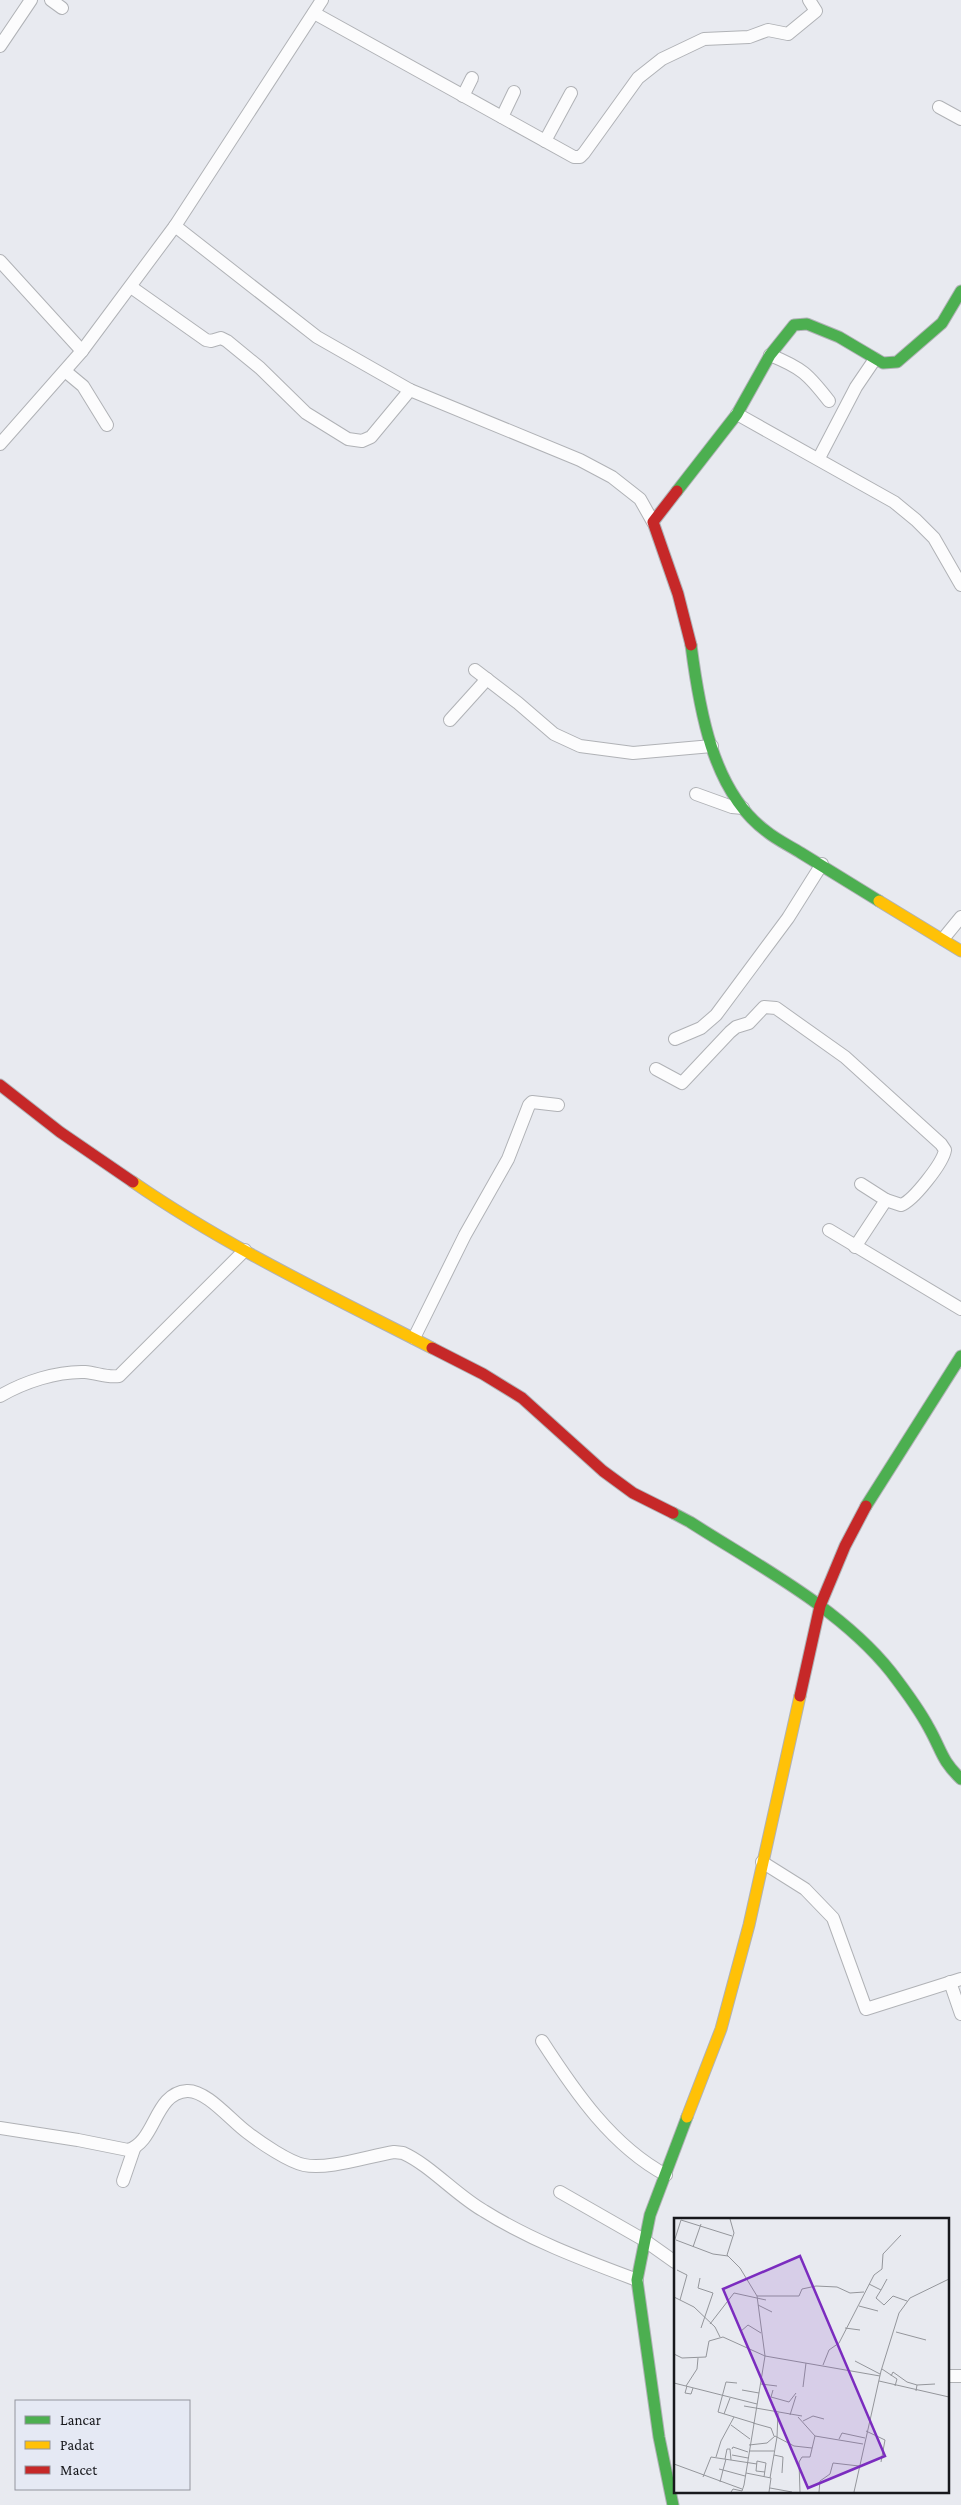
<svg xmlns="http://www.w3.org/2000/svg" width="961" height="2505" font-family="'Crimson Pro',serif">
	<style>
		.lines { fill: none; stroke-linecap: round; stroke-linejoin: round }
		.street-casing { stroke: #b0b2b6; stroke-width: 14 }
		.fast-casing { stroke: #b0b2b6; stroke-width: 13 }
		.slow-casing { stroke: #b0b2b6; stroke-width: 13 }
		.jam-casing { stroke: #b0b2b6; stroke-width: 13 }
		.street { stroke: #fcfcfd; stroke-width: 12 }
		.fast { stroke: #4caf50; stroke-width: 11 }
		.slow { stroke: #ffc107; stroke-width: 11 }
		.jam { stroke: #c62828; stroke-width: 11 }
		.inset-road { fill: none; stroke: #94969b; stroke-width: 1 }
		.view { fill: #7b2cbf; fill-opacity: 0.15; stroke: #7b2cbf; stroke-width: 2.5 }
		.inset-edge { fill: none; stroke: #17181c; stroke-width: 2.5 }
	</style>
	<rect width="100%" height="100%" fill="#e8eaf0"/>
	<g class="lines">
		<g class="street-casing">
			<g id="street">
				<path d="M51,0L62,8"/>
				<path d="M314,13L574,157H580L584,153L638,78L662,59L704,39L749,37L768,30L788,34L816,11L809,0"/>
				<path d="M0,46L31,0"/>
				<path d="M463,96L472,78"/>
				<path d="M939,107L961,119"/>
				<path d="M502,117L514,92"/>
				<path d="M545,141L571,93"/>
				<path d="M175,226L317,337L410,390L580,460L612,477L640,499L653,522"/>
				<path d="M0,261L82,351"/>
				<path d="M131,287L206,340L211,341L221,338L227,341L260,368L306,413L348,439L362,441L371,437L410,390"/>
				<path d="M770,355C802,368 808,374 829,401"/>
				<path d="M65,371L83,386L107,425"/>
				<path d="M737,414L894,502L916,520L934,538L961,585"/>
				<path d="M0,444L82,351L175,226L322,0"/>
				<path d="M819,458L856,387L875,359"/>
				<path d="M475,670L518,703L554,734L580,746L633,753L712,746"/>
				<path d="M450,720L487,679"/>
				<path d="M696,794L732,807L743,808"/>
				<path d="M943,939L961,917"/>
				<path d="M675,1039L701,1028L716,1015L788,918L822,864"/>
				<path d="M656,1069L682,1083L730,1032L736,1027L749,1023L764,1007L776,1008L845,1057L941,1144L945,1150C943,1163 913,1201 901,1205L886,1200"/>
				<path d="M829,1230L961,1309"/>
				<path d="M855,1247L886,1200L861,1184"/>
				<path d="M414,1338L465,1235L508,1159L529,1105L532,1102L558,1105"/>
				<path d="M0,1396C24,1382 57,1371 85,1372C97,1373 107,1378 119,1376L245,1250"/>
				<path d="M762,1862L805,1889L833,1918L866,2009L961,1979"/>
				<path d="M950,1982L961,2014"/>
				<path d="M542,2041C575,2092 612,2146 666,2175"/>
				<path d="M0,2128L78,2140L128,2150C156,2142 154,2093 187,2091C207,2090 232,2122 248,2133C261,2143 289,2162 304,2165C328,2170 369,2156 394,2152L403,2153C430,2165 457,2196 484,2211C532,2241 584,2260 637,2280"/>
				<path d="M123,2181L134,2149"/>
				<path d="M560,2192L644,2240L675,2262"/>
				<path d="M947,2376H961"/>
			</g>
		</g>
		<g class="fast-casing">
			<g id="fast">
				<path d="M677,491L737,414L770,355L794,325L807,324L839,337L883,363L897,362L942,323L961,291"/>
				<path d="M691,645C699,707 712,791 766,831C777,840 790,846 801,853C827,869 853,885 879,901"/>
				<path d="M866,1506L961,1356"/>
				<path d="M673,1513L690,1522C757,1565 840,1608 891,1672C904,1689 919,1709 929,1728C942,1751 941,1760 961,1779"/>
				<path d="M673,2505L659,2437L637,2280L650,2215L687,2117"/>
			</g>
		</g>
		<g class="slow-casing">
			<g id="slow">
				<path d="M879,901L961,951"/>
				<path d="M133,1182C227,1247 331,1296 432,1348"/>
				<path d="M687,2117L721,2029L749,1925L800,1696"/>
			</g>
		</g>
		<g class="jam-casing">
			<g id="jam">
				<path d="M677,491L653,522L678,594L691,645"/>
				<path d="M0,1085L60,1132L133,1182"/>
				<path d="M432,1348L483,1374L522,1398L603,1471L633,1493L673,1513"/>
				<path d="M800,1696L820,1606L845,1546L866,1506"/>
			</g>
		</g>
		<use href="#street" class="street"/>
		<use href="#fast" class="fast"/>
		<use href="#slow" class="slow"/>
		<use href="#jam" class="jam"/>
	</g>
	<g transform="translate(674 2218)">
		<rect width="275" height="275" fill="#e8eaf0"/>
		<path class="inset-road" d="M56,1L60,15L53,37L66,50L83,78L91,138L70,267L68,273L59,271L57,274M2,22L39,36L54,38M0,24L7,2L58,18M19,29L27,6M3,52L13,57L6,82M26,60L24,70L39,75L27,110M195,66L207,72L213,61M207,72L202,80L210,87L219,78L233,83M83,78H125L128,71L142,68L163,69L176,75L190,74M0,79L20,89L41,109L46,119M84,87L98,94M185,88L204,93M36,106L60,75L92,82M171,110L186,112M66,114L74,107L87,115M222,114L252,122M0,136L8,140L32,139L35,123L49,119L91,138L206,158M181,143L206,156M149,147L155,132L165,125L200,57L208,51L209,36L227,17M208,151L223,161L221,168M217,158L219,154L233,164L243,167L242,173M205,163L275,179M0,165L83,186M87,166L103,168M243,167L261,166M12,168L23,151L24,140M13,168L11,175L17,176L19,170M129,169L132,145M68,172L85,175M99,172L97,179L115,184L122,175M48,179L44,194L80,205M48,179L52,164L63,165M70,188L128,198M50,196L56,180M116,197L122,178M124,199L141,218L136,239H128L125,244L126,274M129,203L139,198L150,201M79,205L97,210L100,218M57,207L76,221M192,213L211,222L207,244M141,218L189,226M103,219L104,195M165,221L168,215L191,220M75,227L93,225L101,218L120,228L138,230M58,231L59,229L74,234M75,233H100M58,237L74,240M100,237L109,239L108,255M42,239L47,223L60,199M51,241L53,231H56L57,242M0,246L68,271M45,251L49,252L52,241M72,255L97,260L95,274M29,259L37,239L83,246M90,259L92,245L83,243L82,253L91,254M96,260L103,219M46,264L49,252L71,258M96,270L118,274M145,274L146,263L156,256L159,245L185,248M180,274L207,153L225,95L236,80L275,61"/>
		<path class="view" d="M126,38L211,238L134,270L49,71Z"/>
		<rect width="275" height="275" class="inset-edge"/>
	</g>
	<rect x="15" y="2400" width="175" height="90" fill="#e5e9f4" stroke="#93959e"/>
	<rect x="25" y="2416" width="25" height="8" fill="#4caf50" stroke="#93959e"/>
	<text x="60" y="2425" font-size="15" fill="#17181c">Lancar</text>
	<rect x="25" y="2441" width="25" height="8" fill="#ffc107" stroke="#93959e"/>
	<text x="60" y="2450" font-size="15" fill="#17181c">Padat</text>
	<rect x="25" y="2466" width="25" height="8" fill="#c62828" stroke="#93959e"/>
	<text x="60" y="2475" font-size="15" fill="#17181c">Macet</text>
</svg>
